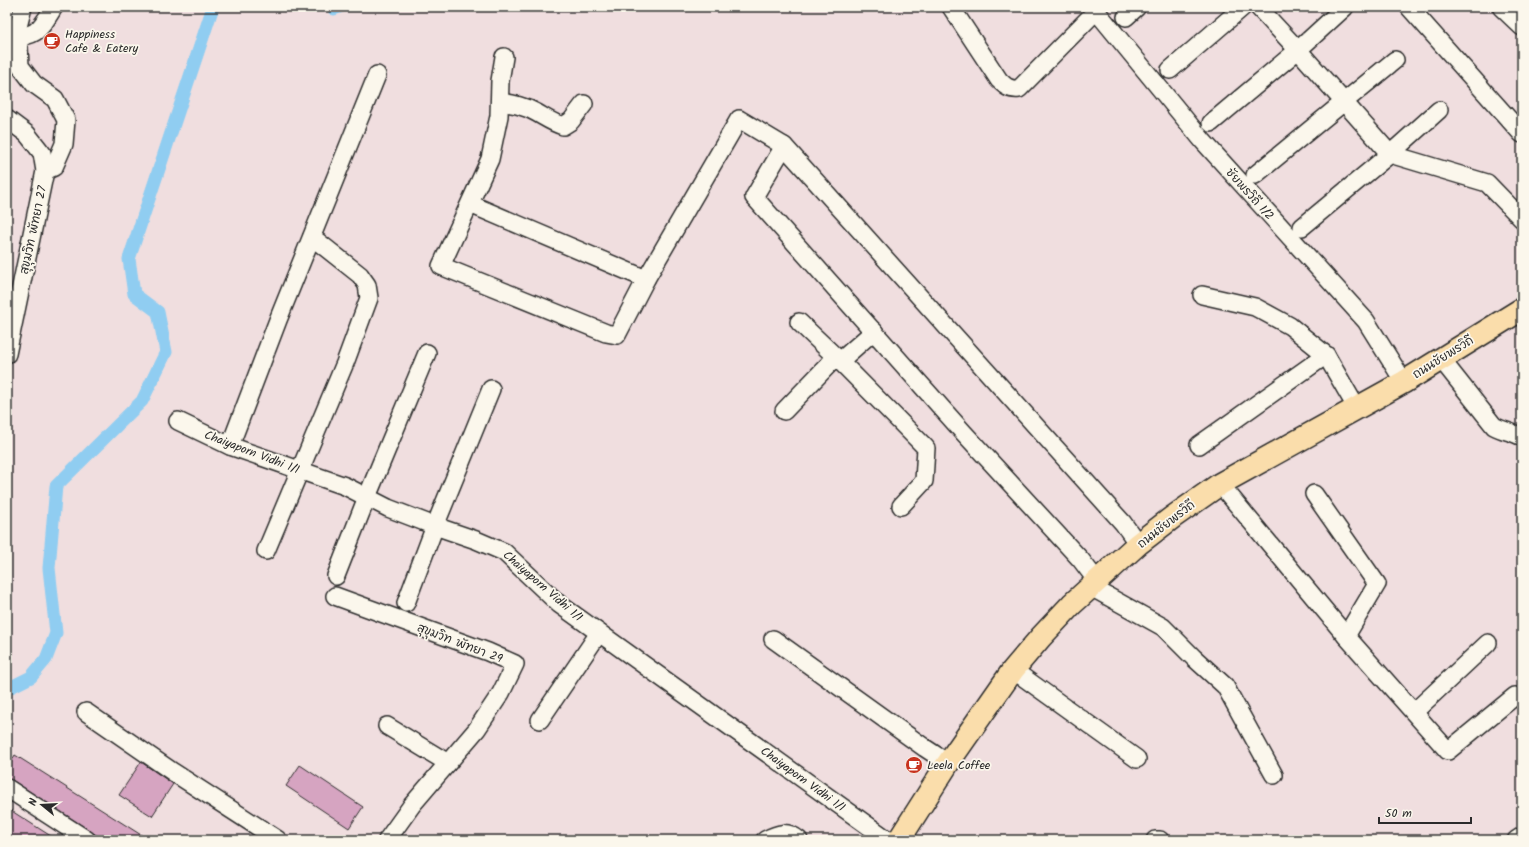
<svg xmlns="http://www.w3.org/2000/svg" width="1529" height="847" font-family="Kalam,'Playpen Sans Thai',sans-serif">
	<style>
		.lines { fill: none; stroke-linecap: round; stroke-linejoin: round }
		.canal { stroke: #90cdf1; stroke-width: 13 }
		.building { fill: #d6a4c1; stroke: #2b2b2b }
		.minor-casing { stroke: #2b2b2b; stroke-width: 20 }
		.major-casing { stroke: #2b2b2b; stroke-width: 25 }
		.minor { stroke: #fbf7ec; stroke-width: 17 }
		.major { stroke: #faddab; stroke-width: 22 }
		.labels { text-anchor: middle; stroke-width: 3.5; stroke-linejoin: round; paint-order: stroke }
		.poi-label { font-size: 12px; fill: #2b2b2b; stroke: #fbf7ec; text-anchor: start }
		.street-label { font-size: 12px; fill: #2b2b2b; stroke: #fbf7ec }
	</style>
	<rect width="100%" height="100%" fill="#f0dedf"/>
	<filter id="ink" filterUnits="userSpaceOnUse"><feTurbulence type="fractalNoise" baseFrequency=".025" numOctaves="2"/><feDisplacementMap in="SourceGraphic" scale="8" xChannelSelector="R" yChannelSelector="G"/><feConvolveMatrix kernelMatrix="1 2 1 2 8 2 1 2 1" color-interpolation-filters="sRGB"/></filter>
	<g filter="url(#ink)">
		<g class="lines">
			<g class="canal">
				<path d="M333,7L334,9L339,7"/>
				<path d="M7,689L31,677L46,659L56,633L49,568L56,486L142,401L166,352L158,312L134,294L129,259L213,7"/>
			</g>
		</g>
		<g class="building">
			<path d="M15,755L138,833L149,840H104L96,835L92,832L12,780L7,778V768Z"/>
			<path d="M141,762L173,784L152,816L119,795Z"/>
			<path d="M300,765L363,807L349,828L286,786Z"/>
			<path d="M7,808L57,840H11L7,837Z"/>
		</g>
		<g class="lines">
			<g class="minor-casing">
				<g id="minor">
					<path d="M23,7L18,27L20,66L34,84L55,99L66,120L64,144L54,167L45,171"/>
					<path d="M951,7L999,80C1005,86 1009,90 1019,89L1096,11"/>
					<path d="M1093,7L1203,141L1366,321L1404,382"/>
					<path d="M1258,7L1298,50L1390,154L1487,183L1522,219"/>
					<path d="M1409,7L1522,134"/>
					<path d="M1501,7L1522,27"/>
					<path d="M1126,17L1137,7"/>
					<path d="M7,38C37,37 39,31 54,7"/>
					<path d="M504,57L500,81L499,116L490,159L441,266L606,333L617,335L646,279L739,119L784,146L1123,523L1138,544"/>
					<path d="M1170,70L1243,7"/>
					<path d="M500,102C513,104 525,106 537,113C546,118 553,123 563,126L571,121L584,104"/>
					<path d="M7,119L27,134L42,153L45,171L7,354"/>
					<path d="M1211,123L1298,50L1345,7"/>
					<path d="M784,146L754,197L963,432L1081,560L1097,581"/>
					<path d="M1255,175L1395,60"/>
					<path d="M470,204L646,279"/>
					<path d="M1302,227L1390,154L1439,110"/>
					<path d="M1202,295L1255,307L1290,326L1326,355L1356,407"/>
					<path d="M799,322L840,361L926,448L924,481L901,506"/>
					<path d="M1441,359L1494,426C1503,431 1513,432 1522,437"/>
					<path d="M840,361L874,331"/>
					<path d="M784,411L836,357"/>
					<path d="M178,421L230,446L345,486L388,508L435,526L476,540L504,552L559,604L888,840"/>
					<path d="M1199,445L1326,355"/>
					<path d="M230,446L278,320L377,75"/>
					<path d="M1220,484L1346,636L1448,751L1515,696"/>
					<path d="M1314,494L1377,584L1346,636"/>
					<path d="M266,551L345,363L369,298L367,285L360,275L312,237"/>
					<path d="M336,576L367,497L427,353"/>
					<path d="M1091,587L1163,627L1194,658L1225,686L1274,775"/>
					<path d="M335,596L488,652L515,664L501,693L477,729L412,805L387,840"/>
					<path d="M406,603L435,526L491,389"/>
					<path d="M773,639L925,748L948,763"/>
					<path d="M1013,670L1137,759"/>
					<path d="M86,712L173,772L278,840"/>
					<path d="M1414,712L1488,643"/>
					<path d="M540,720L599,633"/>
					<path d="M387,726L448,763"/>
					<path d="M7,788L87,840"/>
					<path d="M765,840C778,833 787,830 799,840"/>
					<path d="M1155,840H1160"/>
					<path d="M1516,840L1522,836"/>
				</g>
			</g>
			<g class="major-casing">
				<path id="major" d="M899,840L948,763L1013,670L1041,637L1072,604L1138,544L1173,517L1220,484L1404,382L1522,309"/>
			</g>
			<use href="#minor" class="minor"/>
			<use href="#major" class="major"/>
		</g>
	</g>
	<defs>
		<g id="cafe-disc" transform="scale(0.9)"><circle r="9.5" fill="#c8321e" stroke="#fbf7ec"/><path d="M-5.5-4.5H6V0H3Q3 3.5 0 3.5H-2.5Q-5.5 3.5-5.5 0ZM3-3.2v2h1.7v-2ZM-6 4.5H4V6H-6Z" fill="#fff"/></g>
	</defs>
	<g fill-rule="evenodd">
		<use href="#cafe-disc" x="52" y="41"/>
		<use href="#cafe-disc" x="914" y="765"/>
	</g>
	<g class="labels">
		<g class="poi-label">
			<text x="65" y="38">Happiness<tspan x="65" dy="14">Cafe &amp; Eatery</tspan></text>
			<text x="927" y="769">Leela Coffee</text>
		</g>
		<g class="street-label">
			<text transform="translate(1250 194) rotate(48)" y="4">ชัยพรวิถี 1/2</text>
			<text transform="translate(33 230) rotate(-78)" y="4">สุขุมวิท พัทยา 27</text>
			<text transform="translate(1443 357) rotate(-32)" y="4">ถนนชัยพรวิถี</text>
			<text transform="translate(252 452) rotate(21)" y="4">Chaiyaporn Vidhi 1/1</text>
			<text transform="translate(1166 524) rotate(-38)" y="4">ถนนชัยพรวิถี</text>
			<text transform="translate(543 586) rotate(41)" y="4">Chaiyaporn Vidhi 1/1</text>
			<text transform="translate(460 643) rotate(21)" y="4">สุขุมวิท พัทยา 29</text>
			<text transform="translate(803 779) rotate(36)" y="4">Chaiyaporn Vidhi 1/1</text>
		</g>
	</g>
	<rect width="1529" height="847" fill="none" stroke="#fbf7ec" stroke-width="24"/>
	<rect x="12" y="12" width="1505" height="823" fill="none" stroke="#2b2b2b" stroke-width="1.5" filter="url(#ink)"/>
	<g transform="translate(42 805) rotate(288)" stroke="#fbf7ec" stroke-width="3" paint-order="stroke">
	<path d="M0-3L7 15L0 10L-7 15Z" fill="#2b2b2b"/>
	<text y="-6" font-size="11" font-weight="bold" text-anchor="middle" fill="#2b2b2b">N</text>
	</g>
	<path d="M1379 817v6h92v-6" fill="none" stroke="#2b2b2b" stroke-width="2"/>
	<text x="1385" y="817" font-size="12" fill="#2b2b2b" stroke="#fbf7ec" stroke-width="3" paint-order="stroke">50 m</text>
</svg>
